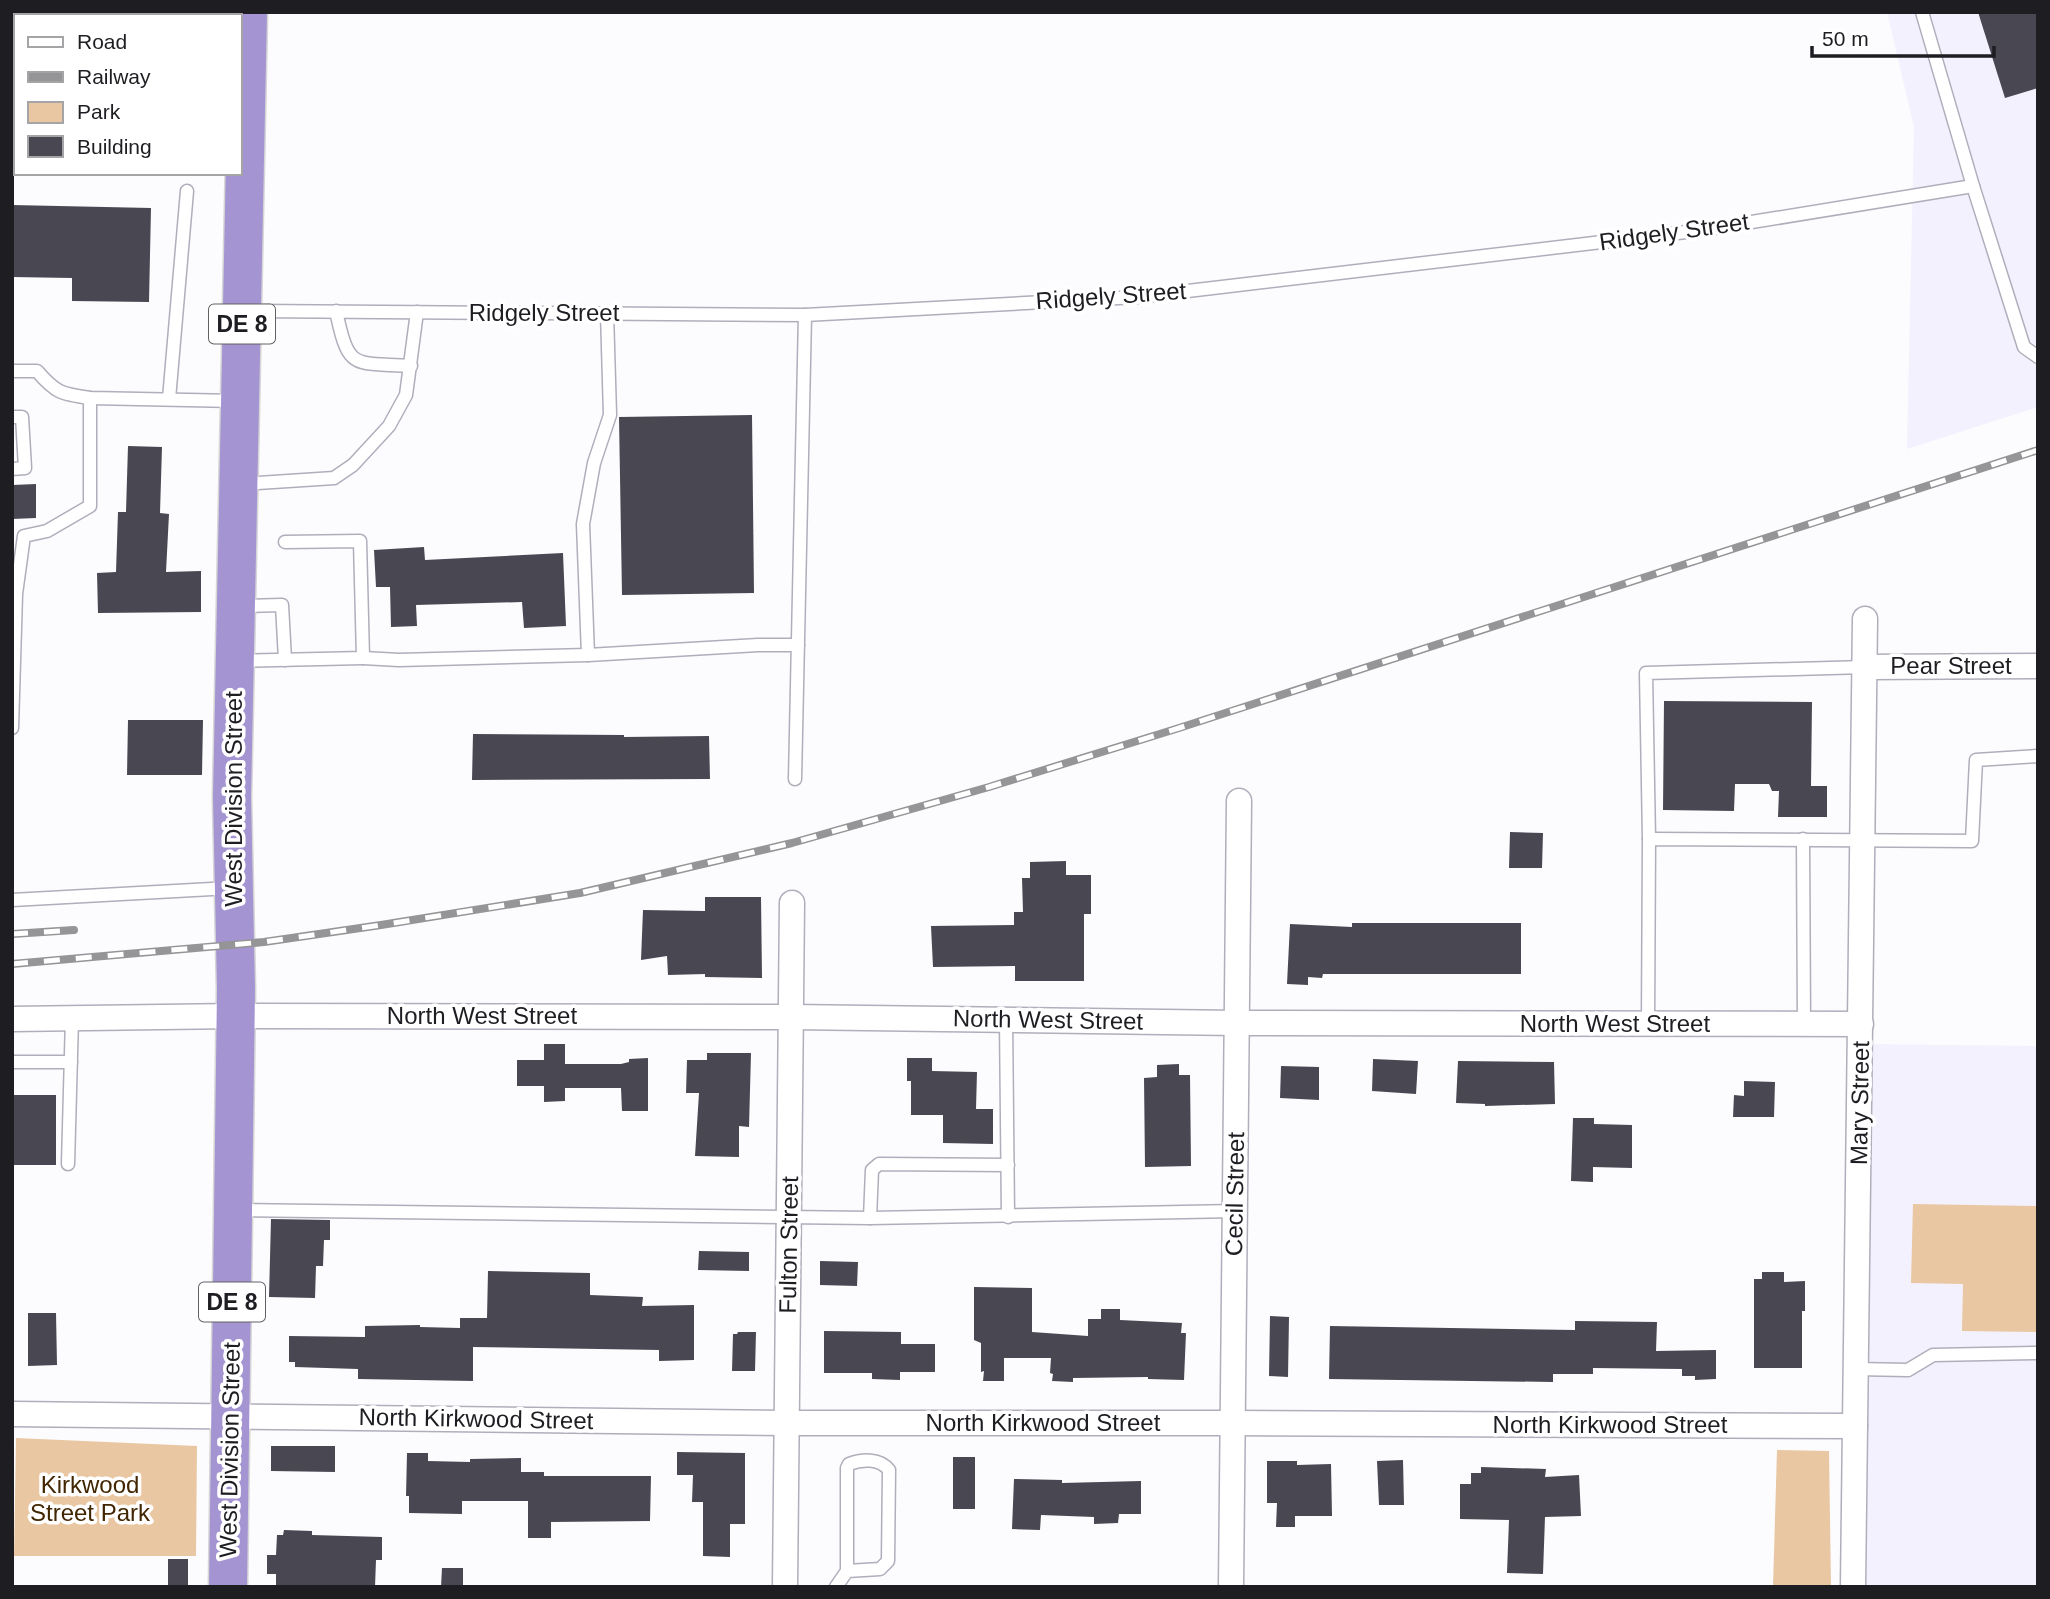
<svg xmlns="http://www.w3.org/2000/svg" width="2050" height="1599" font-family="Helvetica,sans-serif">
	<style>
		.built { fill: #f3f1fd }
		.green { fill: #e9c7a2 }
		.building { fill: #494752 }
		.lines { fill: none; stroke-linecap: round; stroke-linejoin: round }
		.service-casing { stroke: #b0aebb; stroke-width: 15 }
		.minor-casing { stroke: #b0aebb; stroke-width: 27 }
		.trunk-casing { stroke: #d6d6d7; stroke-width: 41 }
		.service { stroke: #fff; stroke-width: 12 }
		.minor { stroke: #fff; stroke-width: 24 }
		.trunk { stroke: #a494d2; stroke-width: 38 }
		.rail-casing { stroke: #959497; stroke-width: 8 }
		.rail { stroke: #fff; stroke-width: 5; stroke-dasharray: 16; stroke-linecap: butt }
		.labels { text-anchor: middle; stroke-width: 7; stroke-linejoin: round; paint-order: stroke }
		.shield { fill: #fff; stroke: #626164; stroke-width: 2 }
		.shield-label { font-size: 23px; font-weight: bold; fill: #1e1d22 }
		.street-label { font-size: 24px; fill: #1e1d22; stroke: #fff }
		.park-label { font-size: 24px; fill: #412601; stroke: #fff }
	</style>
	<rect width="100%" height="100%" fill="#fcfbfe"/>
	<g class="built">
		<path d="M1887,12H2038V407L1907,449L1914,127Z"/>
		<path d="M1861,1044L2038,1046V1587H1845Z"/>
	</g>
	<g class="green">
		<path d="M1913,1204L2038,1206V1332L1962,1331L1963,1284L1911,1283Z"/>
		<path d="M16,1438L197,1446L196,1556H14Z"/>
		<path d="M1777,1450L1829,1451L1831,1587H1773Z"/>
	</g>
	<g class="building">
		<path d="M1978,12H2038V88L2005,98Z"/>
		<path d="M12,205L151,208L149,302L72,301V278L12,277Z"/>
		<path d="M752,415L754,593L622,595L619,417Z"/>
		<path d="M128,446L162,447L160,513L169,514L166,572L201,571V612L98,613L97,573L116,572L118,512H126Z"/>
		<path d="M36,484V518L12,519V485Z"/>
		<path d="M424,547L425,560L563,553L566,626L524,628L522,602L416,605L417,626L391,627L390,587H376L374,550Z"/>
		<path d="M1664,701L1812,702L1811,786H1827V817H1778L1779,791H1772L1769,784H1735L1734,811L1663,810Z"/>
		<path d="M128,720H203L202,775H127Z"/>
		<path d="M473,734L624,735V737L709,736L710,779L472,780Z"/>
		<path d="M1510,832L1543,833L1542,868H1509Z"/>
		<path d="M1066,861V875H1091V914H1084V981H1015V966L933,967L931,926L1014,925V912H1023L1022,878H1030V862Z"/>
		<path d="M705,897H761L762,978L705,977V974L668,975L667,956L641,960L643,910L705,911Z"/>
		<path d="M1352,923H1521V974H1323L1322,978L1308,977V985L1287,984L1290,924L1352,927Z"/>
		<path d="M544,1044H565V1064H621L629,1062V1059L648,1058V1111H622L621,1088H565V1101L544,1102V1086H517V1060H544Z"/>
		<path d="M707,1053H751L749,1127L739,1126V1157L695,1156L699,1093H686L687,1060H707Z"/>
		<path d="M907,1058H932V1071L977,1072L976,1109H993V1144L943,1143V1115H911V1081H907Z"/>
		<path d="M1373,1059L1418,1061L1416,1094L1372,1091Z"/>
		<path d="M1458,1061L1554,1062L1555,1104L1485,1106V1104L1456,1103Z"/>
		<path d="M1179,1064V1075H1190L1191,1166L1145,1167L1144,1078L1157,1077V1065Z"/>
		<path d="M1281,1066L1319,1067V1100L1280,1098Z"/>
		<path d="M1744,1081L1775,1082L1774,1117H1733L1734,1095L1744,1096Z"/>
		<rect x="12" y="1095" width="44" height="70"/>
		<path d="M1573,1118H1594V1124L1632,1125V1168L1593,1167V1182L1571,1181Z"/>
		<path d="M271,1219L330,1220V1240H324L323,1266H316L315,1298L269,1297Z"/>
		<path d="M699,1251L749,1252V1271L698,1270Z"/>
		<path d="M820,1261L858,1262L857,1286L820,1285Z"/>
		<path d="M488,1271L590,1273V1295L643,1297L642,1306L694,1305V1360L659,1361V1350L473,1347V1381L358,1379V1369L295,1367V1362H289V1336L365,1337V1326L420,1325V1327L460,1328V1318H487Z"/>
		<path d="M1762,1272H1784V1282L1805,1281V1311H1802V1368H1754V1279H1762Z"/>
		<path d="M974,1287L1032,1288V1332L1088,1336V1319H1101V1309H1120V1320L1182,1323L1181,1333H1186L1184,1380L1148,1379V1377L1073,1378V1382L1052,1381L1053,1374L1050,1373L1051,1358H1004V1381H983L984,1371L981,1372V1343L974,1340Z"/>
		<path d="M28,1313H56L57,1365L28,1366Z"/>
		<path d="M1270,1316L1289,1317L1288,1377L1269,1376Z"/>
		<path d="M1575,1321L1657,1322L1656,1351L1716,1350V1379L1695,1380V1376H1682V1369L1593,1368V1374H1553V1382L1329,1379L1330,1326L1575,1330Z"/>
		<path d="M824,1331L901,1332V1344H935V1372H900V1380L872,1379V1373H824Z"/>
		<path d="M738,1332H756L755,1371H732L733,1334H737Z"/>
		<path d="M271,1446H335V1472L271,1471Z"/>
		<path d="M677,1452L745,1453V1524H730V1557L703,1556V1502H692L693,1475H677Z"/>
		<path d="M407,1453H428V1461L470,1462V1459L521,1458V1472H544V1476H651L650,1521L551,1522V1538H528V1501H462V1514L409,1513V1496H406Z"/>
		<rect x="953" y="1457" width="22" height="52"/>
		<path d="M1403,1460L1404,1505H1379L1377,1461Z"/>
		<path d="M1267,1461H1297V1465L1331,1464L1332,1516H1295V1527H1276L1277,1503H1267Z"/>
		<path d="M1481,1467L1546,1469L1545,1477L1579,1475L1581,1516L1545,1517L1543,1574L1507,1573L1509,1520L1460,1519V1484H1471V1473H1481Z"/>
		<path d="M1014,1479L1062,1480V1483L1141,1481V1514H1119L1118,1523L1094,1524V1517L1041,1515L1040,1530L1012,1529Z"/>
		<path d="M284,1530L312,1531V1535L382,1537V1560H376L375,1587H276V1574H267V1555H276L277,1535H283Z"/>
		<rect x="168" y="1559" width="20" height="28"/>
		<path d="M442,1568H463V1587H441Z"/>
	</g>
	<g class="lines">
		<g class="service-casing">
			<g id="service">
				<path d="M25,12L38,16"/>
				<path d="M97,12L110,16"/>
				<path d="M1922,12L1973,186L2024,347L2038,357"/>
				<path d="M12,134L16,135"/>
				<path d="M246,311L805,315L1137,297L1703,230L1973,186"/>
				<path d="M336,311C349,372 353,362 411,366"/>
				<path d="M607,313L610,415L594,463L583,524L588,655L758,645H798"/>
				<path d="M12,371H37C56,393 61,394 90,398L236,401"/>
				<path d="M169,399L187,191"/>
				<path d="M12,417H22L25,468L12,469"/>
				<path d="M242,484L334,478L353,465L389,426L406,395L417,312"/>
				<path d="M240,606L282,605L285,660"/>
				<path d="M363,658L399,660L588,655"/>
				<path d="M238,661L363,658L360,541L285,542"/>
				<path d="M12,728L16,594L24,536L47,531L90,506V398"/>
				<path d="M795,779L805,315"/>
				<path d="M1649,839L1646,673L1865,667"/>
				<path d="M1803,839L1804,1024"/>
				<path d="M12,900L230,888"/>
				<path d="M1006,1019L1008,1217"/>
				<path d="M1648,1024L1649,839L1972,841L1976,760L2038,756"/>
				<path d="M12,1062H71"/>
				<path d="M68,1164L72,1018"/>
				<path d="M238,1210L870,1218L1235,1211"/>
				<path d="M870,1218L872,1170L879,1164L1008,1165"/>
				<path d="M1856,1369L1908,1370L1933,1355L2038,1353"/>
				<path d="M836,1587L847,1571V1468L849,1464C862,1459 880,1458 889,1470L888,1561L880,1569L847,1571"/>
			</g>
		</g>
		<g class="minor-casing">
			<g id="minor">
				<path d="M1865,667L2038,666"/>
				<path d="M12,1019L236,1016L791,1017L1237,1023L1861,1024"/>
				<path d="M12,1414L787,1423H1233L1855,1426"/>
				<path d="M785,1587L792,903"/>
				<path d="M1231,1587L1239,801"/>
				<path d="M1853,1587L1865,619"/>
			</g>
		</g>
		<g class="trunk-casing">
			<path id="trunk" d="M228,1587L236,990L232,797L248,12"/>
		</g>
		<use href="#service" class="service"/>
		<use href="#minor" class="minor"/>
		<use href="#trunk" class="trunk"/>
		<g class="rail-casing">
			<g id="rail">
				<path d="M12,934L74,930"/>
				<path d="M12,964L264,942L381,925L580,893L792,843L989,787L1179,728L2038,450"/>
			</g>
		</g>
		<use href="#rail" class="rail"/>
	</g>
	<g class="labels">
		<g class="shield">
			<rect x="209" y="304.5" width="66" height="39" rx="5"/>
			<rect x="199" y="1282.5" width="66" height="39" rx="5"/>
		</g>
		<g class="shield-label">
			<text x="242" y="332">DE 8</text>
			<text x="232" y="1310">DE 8</text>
		</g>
		<g class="street-label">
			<text transform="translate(1674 232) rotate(-8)" y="8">Ridgely Street</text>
			<text transform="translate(1111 296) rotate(-4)" y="8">Ridgely Street</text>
			<text x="544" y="321">Ridgely Street</text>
			<text x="1951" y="674">Pear Street</text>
			<text transform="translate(234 799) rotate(-90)" y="8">West Division Street</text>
			<text x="482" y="1024">North West Street</text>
			<text transform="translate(1048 1020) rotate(1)" y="8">North West Street</text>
			<text x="1615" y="1032">North West Street</text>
			<text transform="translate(1860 1103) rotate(-89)" y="8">Mary Street</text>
			<text transform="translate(1235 1194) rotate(-89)" y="8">Cecil Street</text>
			<text transform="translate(789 1245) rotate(-89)" y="8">Fulton Street</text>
			<text transform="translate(476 1419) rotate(1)" y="8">North Kirkwood Street</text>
			<text x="1043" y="1431">North Kirkwood Street</text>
			<text x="1610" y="1433">North Kirkwood Street</text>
			<text transform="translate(230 1450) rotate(-89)" y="8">West Division Street</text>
		</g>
		<g class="park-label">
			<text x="90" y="1493">Kirkwood<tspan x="90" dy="28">Street Park</tspan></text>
		</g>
	</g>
	<rect width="2050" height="1599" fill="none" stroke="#1e1d22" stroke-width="28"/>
	<rect x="14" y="14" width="228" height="161" fill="#ffffff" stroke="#a5a5a7" stroke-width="2"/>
	<rect x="28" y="37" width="35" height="10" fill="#ffffff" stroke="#a5a5a7" stroke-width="2"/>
	<text x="77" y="49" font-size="21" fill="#1e1d22">Road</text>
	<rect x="28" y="72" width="35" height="10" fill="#959497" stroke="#a5a5a7" stroke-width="2"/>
	<text x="77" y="84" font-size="21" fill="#1e1d22">Railway</text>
	<rect x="28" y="102" width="35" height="21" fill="#e9c7a2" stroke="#a5a5a7" stroke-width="2"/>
	<text x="77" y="119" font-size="21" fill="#1e1d22">Park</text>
	<rect x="28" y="136" width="35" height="21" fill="#494752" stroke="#a5a5a7" stroke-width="2"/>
	<text x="77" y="154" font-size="21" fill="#1e1d22">Building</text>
	<path d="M1812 46v10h182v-10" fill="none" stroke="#1e1d22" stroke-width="3.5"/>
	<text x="1822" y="46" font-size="21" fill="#1e1d22" stroke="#ffffff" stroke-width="5" paint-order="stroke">50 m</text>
</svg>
